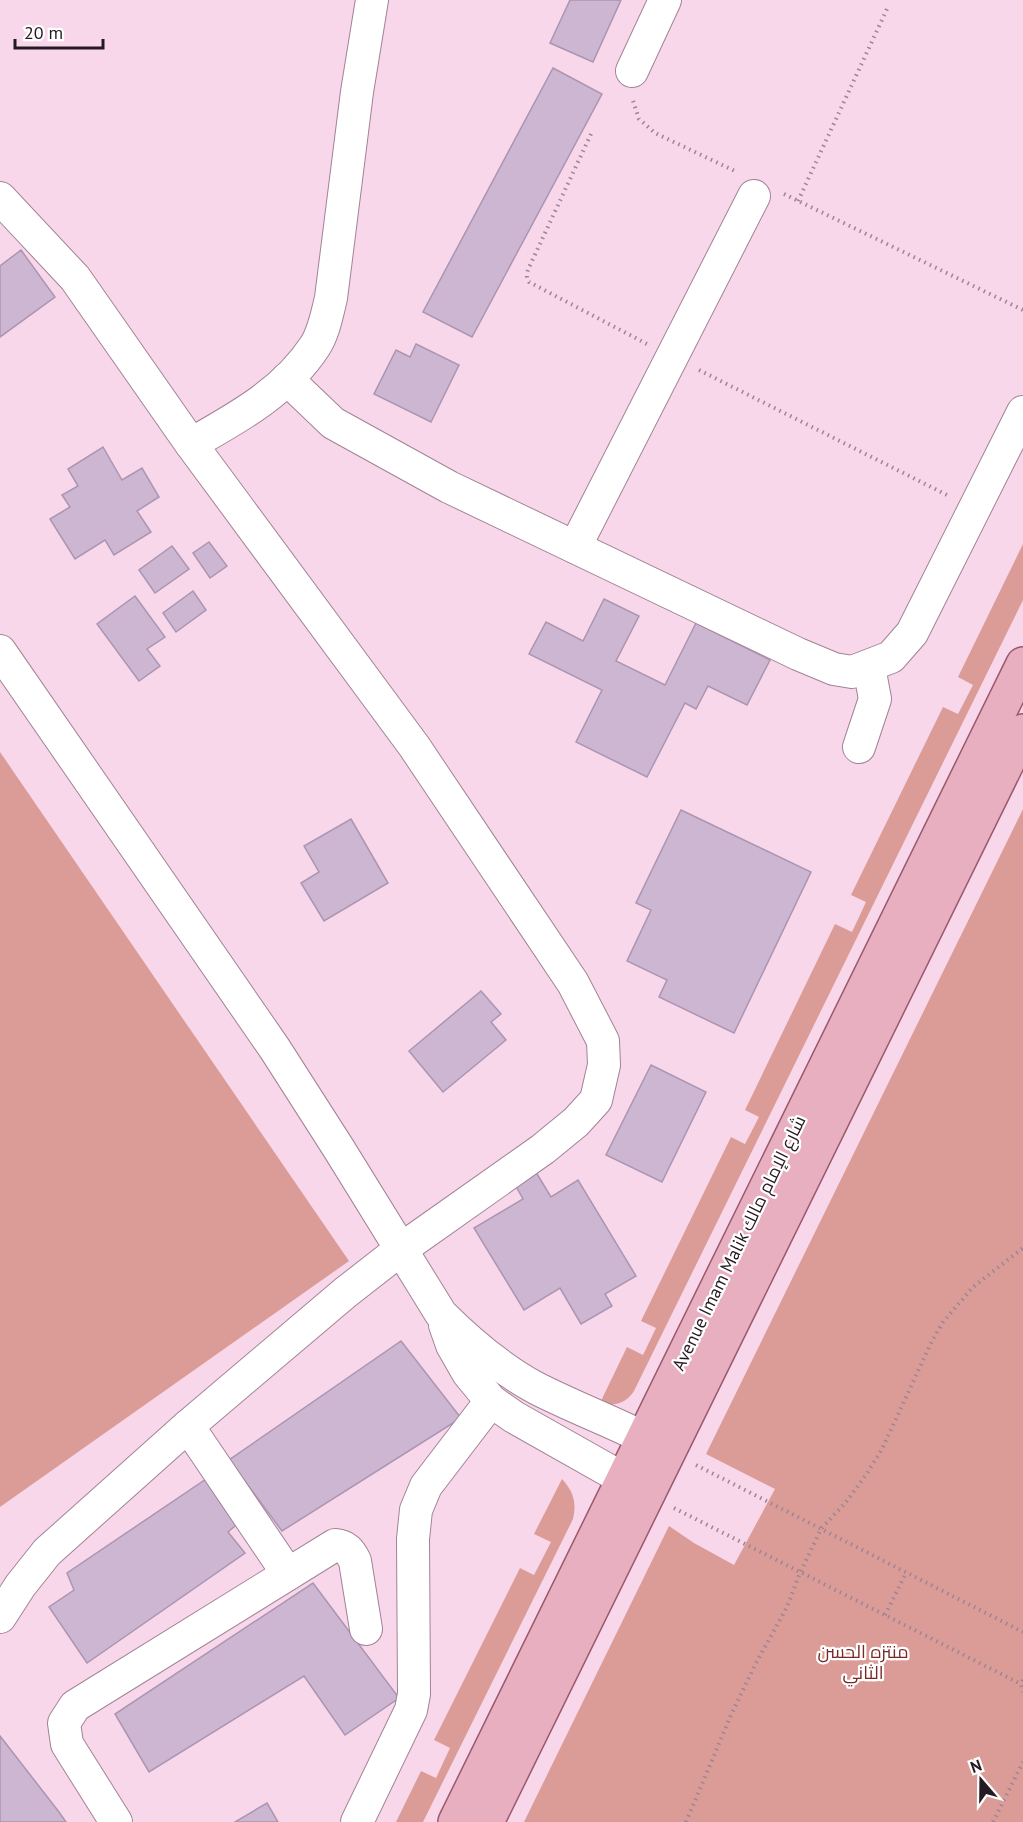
<svg xmlns="http://www.w3.org/2000/svg" width="1023" height="1822" font-family="'PT Sans',Cairo,sans-serif">
	<style>
		.green { fill: #db9c97 }
		.building { fill: #ccb6d2; stroke: #ab95b1; stroke-width: 1.5 }
		.lines { fill: none; stroke-linecap: round; stroke-linejoin: round }
		.minor-casing { stroke: #a28396; stroke-width: 34 }
		.major-casing { stroke: #9a586d; stroke-width: 36 }
		.path { stroke: #9d8594; stroke-width: 4; stroke-dasharray: 1.5 4.5; stroke-linecap: butt }
		.minor { stroke: #fff; stroke-width: 32 }
		.major { stroke: #e8afc0; stroke-width: 33 }
		.labels { text-anchor: middle; stroke-width: 4.5; stroke-linejoin: round; paint-order: stroke }
		.street-label { font-size: 18px; fill: #261a22; stroke: #fff }
		.park-label { font-size: 18px; fill: #792929; stroke: #fff }
	</style>
	<rect width="100%" height="100%" fill="#f8d7eb"/>
	<g class="green">
		<path d="M1023,544V600L634,1391C625,1405 614,1405 599,1405L627,1347L643,1355L656,1328L641,1321L731,1137L745,1144L759,1117L745,1110L835,924L852,932L866,902L851,895L943,707L958,714L973,685L958,677Z"/>
		<path d="M0,752L349,1261L0,1507Z"/>
		<path d="M1023,809V1822H524L669,1526L694,1543L734,1565L775,1489L706,1454Z"/>
		<path d="M562,1479C573,1491 577,1502 573,1519L423,1822H396L421,1771L436,1778L450,1748L434,1740L520,1568L534,1575L551,1542L534,1534Z"/>
	</g>
	<g class="building">
		<path d="M570,0H621L593,62L550,43Z"/>
		<path d="M553,68L602,94L472,337L423,312Z"/>
		<path d="M21,250L55,297L0,337V266Z"/>
		<path d="M416,344L459,365L431,422L374,394L396,350L410,357Z"/>
		<path d="M103,447L122,480L142,468L159,497L137,511L151,532L114,555L105,540L75,559L50,519L70,507L62,495L78,486L68,469Z"/>
		<path d="M209,542L227,566L210,578L193,553Z"/>
		<path d="M172,546L189,569L155,593L139,570Z"/>
		<path d="M193,591L206,610L176,632L163,613Z"/>
		<path d="M135,596L165,637L147,649L160,666L139,681L97,624Z"/>
		<path d="M604,599L639,616L616,661L665,685L696,623L770,660L747,705L708,686L696,709L685,703L647,777L576,742L602,690L529,654L546,622L583,641Z"/>
		<path d="M681,810L811,872L734,1033L659,997L667,980L627,961L651,910L636,903Z"/>
		<path d="M351,819L388,883L324,921L301,883L319,872L304,846Z"/>
		<path d="M481,991L501,1014L491,1022L506,1040L443,1092L409,1051Z"/>
		<path d="M651,1065L706,1092L662,1182L606,1155Z"/>
		<path d="M534,1169L551,1197L578,1180L636,1276L605,1294L612,1306L581,1324L560,1288L524,1310L474,1228L523,1199L513,1181Z"/>
		<path d="M401,1341L461,1418L282,1531L229,1460Z"/>
		<path d="M212,1475L242,1520L228,1532L245,1553L87,1663L49,1607L74,1590L67,1573Z"/>
		<path d="M313,1583L399,1698L345,1735L304,1676L149,1772L115,1714Z"/>
		<path d="M0,1736L59,1812L66,1822H0Z"/>
		<path d="M267,1803L278,1822H235Z"/>
	</g>
	<g class="lines">
		<g class="minor-casing">
			<g id="minor">
				<path d="M632,71L665,0"/>
				<path d="M0,198L75,278L191,444L414,746L573,983L603,1041L604,1065L596,1100L576,1122L543,1149L400,1250L346,1292L188,1426L47,1552L20,1586L0,1617"/>
				<path d="M287,379L333,423L449,487L798,654L834,669L852,672L891,657L912,633L1023,412"/>
				<path d="M191,444C237,418 285,392 315,346C324,332 327,314 331,298L357,92L372,0"/>
				<path d="M575,547L754,196"/>
				<path d="M0,651L275,1049L339,1149L441,1314C470,1343 501,1369 536,1388C579,1410 624,1426 666,1449"/>
				<path d="M859,747L875,699L869,667"/>
				<path d="M445,1325L452,1345L468,1373L491,1401L514,1417L645,1491"/>
				<path d="M188,1426L288,1574"/>
				<path d="M116,1822L67,1744L64,1723L75,1706L335,1545C346,1546 350,1551 355,1561L366,1629"/>
				<path d="M357,1822L411,1710L414,1694L413,1539L416,1510L426,1486L491,1401"/>
			</g>
		</g>
		<g class="major-casing">
			<g id="major">
				<path d="M455,1822L1023,664"/>
				<path d="M487,1822L1023,731"/>
			</g>
		</g>
		<g class="path">
			<path d="M633,101L639,119L655,133L737,172"/>
			<path d="M591,134L532,261C529,268 524,275 529,282L647,344"/>
			<path d="M784,194L1023,310"/>
			<path d="M798,201L887,9"/>
			<path d="M699,370L947,495"/>
			<path d="M696,1465L1023,1632"/>
			<path d="M674,1508L1021,1684"/>
			<path d="M885,1615L906,1573"/>
			<path d="M1023,1680L1021,1684L1023,1692"/>
			<path d="M686,1822L731,1715L755,1665L786,1609L800,1573L821,1529L846,1502L866,1475L882,1449L932,1341L943,1322L973,1287L1023,1248"/>
			<path d="M993,1822L1023,1762"/>
		</g>
		<use href="#minor" class="minor"/>
		<use href="#major" class="major"/>
	</g>
	<g class="labels">
		<g class="street-label">
			<text transform="translate(739 1243) rotate(-64)" y="6">Avenue Imam Malik شارع الإمام مالك</text>
		</g>
		<g class="park-label">
			<text x="863" y="1658">منتزه الحسن<tspan x="863" dy="21">الثاني</tspan></text>
		</g>
	</g>
	<g transform="translate(981 1780) rotate(340)" stroke="#ffffff" stroke-width="4.5" paint-order="stroke">
	<path d="M0-4.5L10 22L0 15L-10 22Z" fill="#261a22"/>
	<text y="-9" font-size="16" font-weight="bold" text-anchor="middle" fill="#261a22">N</text>
	</g>
	<path d="M15 39v9h88v-9" fill="none" stroke="#261a22" stroke-width="3"/>
	<text x="24" y="39" font-size="18" fill="#261a22" stroke="#ffffff" stroke-width="4.5" paint-order="stroke">20 m</text>
</svg>
